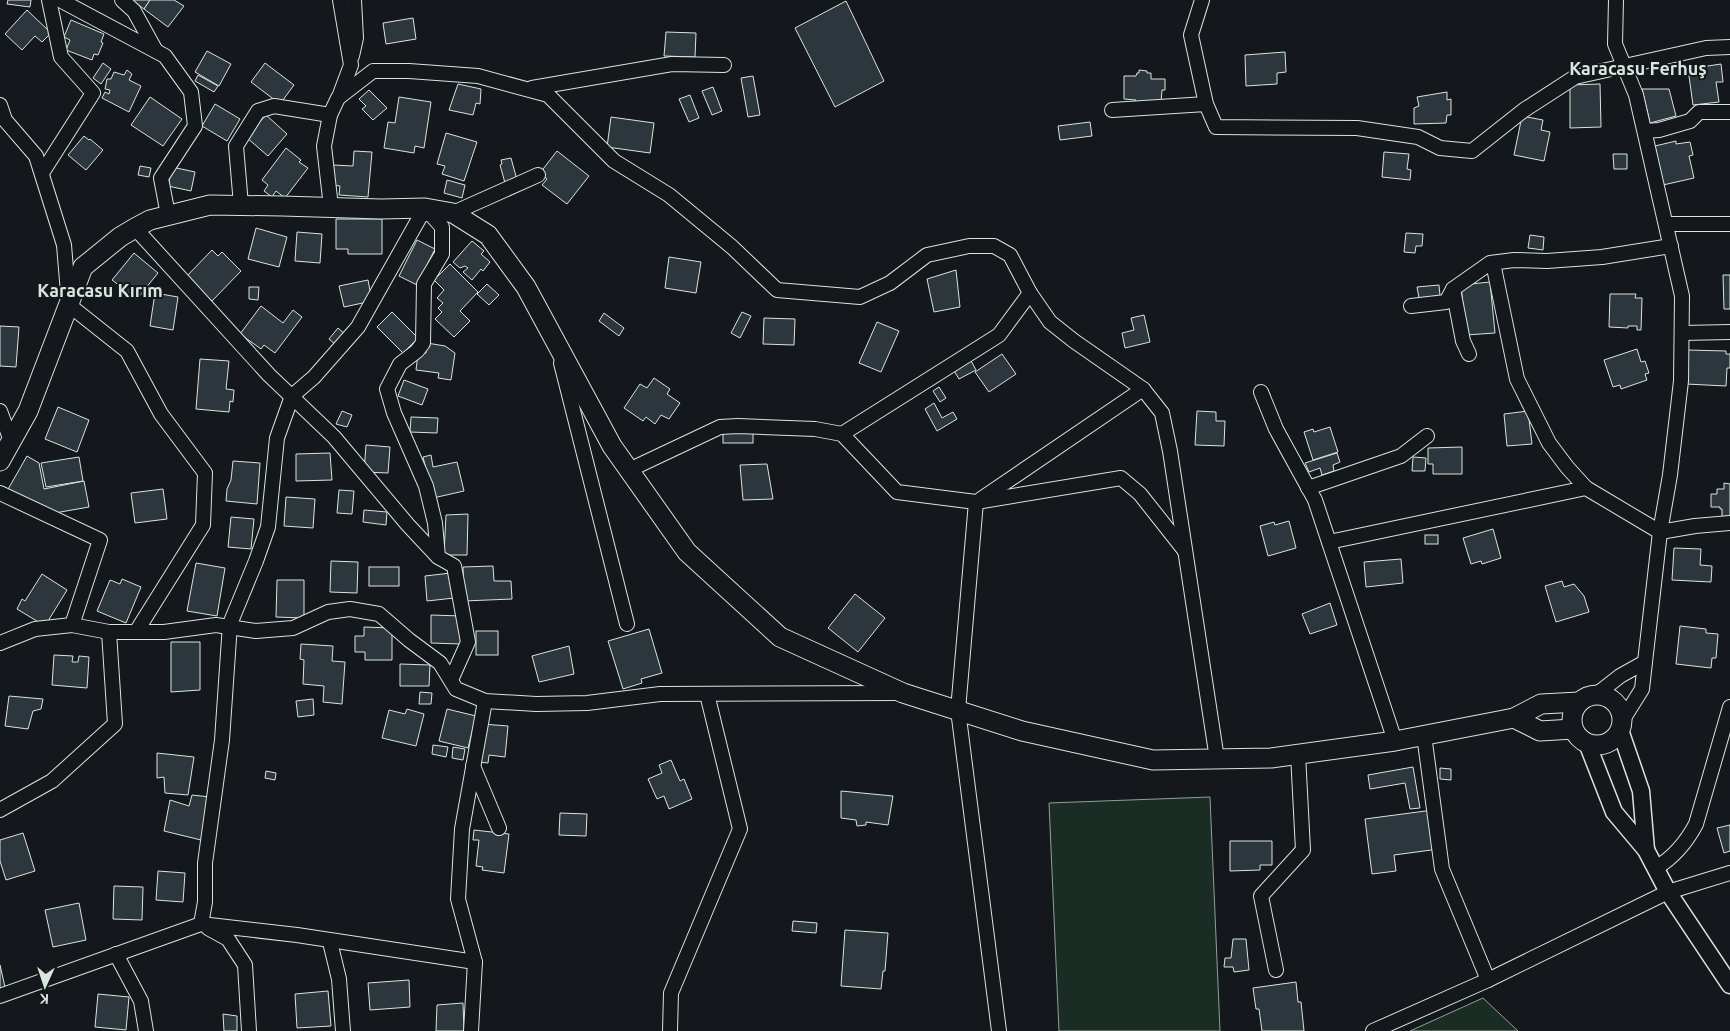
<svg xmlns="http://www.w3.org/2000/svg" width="1730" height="1031" font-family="Ubuntu,sans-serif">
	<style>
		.green { fill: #1a2d24; stroke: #939e99 }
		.building { fill: #2c363c; stroke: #d8e6dc }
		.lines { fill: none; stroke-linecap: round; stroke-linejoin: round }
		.minor-casing { stroke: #d8e6dc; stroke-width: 16 }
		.tertiary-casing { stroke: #d8e6dc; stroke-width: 19 }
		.secondary-casing { stroke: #d8e6dc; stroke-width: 21 }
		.minor { stroke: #14181c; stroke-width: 14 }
		.tertiary { stroke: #14181c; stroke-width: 16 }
		.secondary { stroke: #14181c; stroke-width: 19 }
		.labels { text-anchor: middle; stroke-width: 4; stroke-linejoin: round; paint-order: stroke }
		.district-label { font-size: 18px; font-weight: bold; fill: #d8e6dc; stroke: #14181c }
	</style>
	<rect width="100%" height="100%" fill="#14181c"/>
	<g class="green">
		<path d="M1210,797L1220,1031H1059L1049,803Z"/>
		<path d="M1483,998L1518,1031H1410Z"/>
	</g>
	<g class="building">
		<path d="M8,0H31L30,7L7,4Z"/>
		<path d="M132,0H150L144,9Z"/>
		<path d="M150,0H174L184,6L168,27L144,9Z"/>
		<path d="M846,1L884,81L835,107L795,28Z"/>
		<path d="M27,10L51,33L42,42L35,36L22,50L5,34Z"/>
		<path d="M413,18L416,39L386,44L383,23Z"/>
		<path d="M71,20L104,34L101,42L103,43L98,55L94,54L92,60L66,50L70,40L64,37Z"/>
		<path d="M666,32L696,33L695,57L664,56Z"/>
		<path d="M207,51L231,64L219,86L195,72Z"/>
		<path d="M1285,52L1286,72L1277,73V84L1246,86L1245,55Z"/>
		<path d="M103,63L111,69L101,84L93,78Z"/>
		<path d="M265,63L294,85L280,104L251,82Z"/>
		<path d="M1721,64L1723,82H1716L1719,102L1693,105L1688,69Z"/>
		<path d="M127,70L132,74L129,80L141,86L129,112L102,98L105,92L109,94L110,90L105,89L107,79H111L114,72L124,75Z"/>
		<path d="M1139,70L1147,71V73H1151V79H1165V90H1162L1161,103L1135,102L1136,100L1124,99V76H1136L1137,73H1139Z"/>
		<path d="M198,75L218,86L214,92L195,81Z"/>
		<path d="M753,76L760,115L748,117L741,78Z"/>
		<path d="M458,84L481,89L480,104L476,103L473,115L449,110Z"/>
		<path d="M1600,84L1601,127L1570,128V85Z"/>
		<path d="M713,87L722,111L712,115L702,91Z"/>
		<path d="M1642,89H1669L1676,116L1650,123Z"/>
		<path d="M369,90L387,108L373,120L362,109L366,106L359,99Z"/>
		<path d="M1447,92V100L1451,99V115H1447L1446,123L1414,124V108L1419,106L1417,97Z"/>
		<path d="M690,95L699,118L689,122L679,99Z"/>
		<path d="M150,97L182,119L163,146L131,125Z"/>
		<path d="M399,97L431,102L424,148L415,146L414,153L384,148L388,122L395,123Z"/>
		<path d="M215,104L240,119L227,141L202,126Z"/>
		<path d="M266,115L287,134L268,156L246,137Z"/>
		<path d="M1522,116L1543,120L1541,130L1550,132L1544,161L1514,155Z"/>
		<path d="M611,117L654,123L650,153L607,147Z"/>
		<path d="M1090,122L1092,136L1060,140L1058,126Z"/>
		<path d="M446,133L477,142L464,181L442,174L445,166L437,164Z"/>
		<path d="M84,136L89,140L90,139L103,150L86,170L68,155Z"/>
		<path d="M1676,141V144L1690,142L1693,155L1689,156L1694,178L1663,185L1655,146Z"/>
		<path d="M286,148L301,160L299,162L308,168L285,198L276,191L272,197L264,191L268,185L262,180Z"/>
		<path d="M354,151L372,152L368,197L339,195L340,186L332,185L333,165L353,166Z"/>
		<path d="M557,151L589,176L567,204L542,185L547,179L540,173Z"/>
		<path d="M1384,152L1409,154L1407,169L1411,170L1410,180L1382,177Z"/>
		<path d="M1613,154H1627V169H1614Z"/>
		<path d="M511,158L517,180L505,183L500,165L502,164L501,160Z"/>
		<path d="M140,166L151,168L149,177L138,175Z"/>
		<path d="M172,167L195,172L191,191L168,186Z"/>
		<path d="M447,180L465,185L462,198L444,193Z"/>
		<path d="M336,219H382V254H348V249H336Z"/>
		<path d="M256,228L287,237L279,267L248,259Z"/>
		<path d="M297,232L322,234L320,263L295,261Z"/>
		<path d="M1406,233L1423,234L1422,246H1416L1415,253L1404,252Z"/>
		<path d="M1530,235L1544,237L1543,250L1528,248Z"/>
		<path d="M417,240L435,249L417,285L399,276Z"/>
		<path d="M472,241L484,251L481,254L490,262L483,271L481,269L472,280L463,272L468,268L465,266L460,268L453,262Z"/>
		<path d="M212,250L218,256L222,252L241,271L212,301L186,277Z"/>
		<path d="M134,253L158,273L137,299L112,280Z"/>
		<path d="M669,257L701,262L696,293L665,288Z"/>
		<path d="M450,264L478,292L460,311L470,321L454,337L435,319L442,312L438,308L443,303L437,298L444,290L434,280Z"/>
		<path d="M956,270L960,307L934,312L927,279Z"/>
		<path d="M1723,275H1730V309H1724Z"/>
		<path d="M368,280L372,301L344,307L339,286Z"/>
		<path d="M1490,282L1495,333L1466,335L1461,285Z"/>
		<path d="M487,284L499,295L489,305L477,294Z"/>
		<path d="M1439,285L1440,296L1419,298L1417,287Z"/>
		<path d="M249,287H259L258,300L249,299Z"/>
		<path d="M155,293L178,297L173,330L150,326Z"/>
		<path d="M1610,294H1636L1635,298H1642L1641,330H1637V326H1628V328L1609,327Z"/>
		<path d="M261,306L283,323L293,310L302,317L275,353L264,345L261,349L240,334Z"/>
		<path d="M392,312L418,338L403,353L377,327Z"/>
		<path d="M742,312L751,316L740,338L731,333Z"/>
		<path d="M604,313L624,328L619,336L599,321Z"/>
		<path d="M1144,315L1150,342L1125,348L1122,333L1134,330L1131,318Z"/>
		<path d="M764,318L795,319L794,345L763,344Z"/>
		<path d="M877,322L899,331L881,372L859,363Z"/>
		<path d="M0,326L19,327L16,367L0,366Z"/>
		<path d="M338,328L346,335L336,345L329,339Z"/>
		<path d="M427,343L445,346L455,353L451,380L438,378L439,373L416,370L418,353H426Z"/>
		<path d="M1637,349L1641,362L1645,361L1649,373L1645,374L1647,380L1621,389L1620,385L1613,387L1604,360Z"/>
		<path d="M1688,350L1726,351V354H1730V368H1727L1726,386L1686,384Z"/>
		<path d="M1002,354L1016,374L989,392L975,372Z"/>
		<path d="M200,359L229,361L226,389L234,390L233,402L230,401L229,412L196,409Z"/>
		<path d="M970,359L976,370L959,379L953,369Z"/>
		<path d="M654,378L670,389L667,394L680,403L669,419L661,415L655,424L646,417L643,421L624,408L640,384L647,388Z"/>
		<path d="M404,380L428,389L422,405L398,396Z"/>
		<path d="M939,387L946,398L940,402L933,391Z"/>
		<path d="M934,403L942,418L953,412L957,419L937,431L925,409Z"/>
		<path d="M58,407L89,420L77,452L45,439Z"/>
		<path d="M342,411L352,415L347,427L336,424Z"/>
		<path d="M1197,411L1216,412V421H1225L1224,446L1195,445Z"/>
		<path d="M1528,411L1532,444L1507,446L1504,414Z"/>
		<path d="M411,417L438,418L437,433L410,432Z"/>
		<path d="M1330,427L1338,452L1313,460L1304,432L1313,429L1314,432Z"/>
		<rect x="723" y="431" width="30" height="12"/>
		<path d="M366,445L390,447L388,473L364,472Z"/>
		<path d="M1462,447V474H1433V464H1428V448Z"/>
		<path d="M330,453L332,480L296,481V454Z"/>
		<path d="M1337,453L1340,462L1333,465L1334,471L1322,475L1320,468L1309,472L1305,463Z"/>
		<path d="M431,455L433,467L457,462L464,491L433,498L423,457Z"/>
		<path d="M27,456L39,463L44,489L84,481L89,507L49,514L7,491Z"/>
		<path d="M79,457L83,481L46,487L41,463Z"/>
		<path d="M1413,457L1426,458L1425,471H1412Z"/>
		<path d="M233,461L260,463L257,504L226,501L227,489L231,480Z"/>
		<path d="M767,464L773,499L743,500L740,465Z"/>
		<path d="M1724,483L1730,484V519H1722V509H1720V507H1711V494H1717V489H1724Z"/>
		<path d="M163,489L167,519L135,523L131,493Z"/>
		<path d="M339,490L354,491L352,514L337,513Z"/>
		<path d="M286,497L315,499L313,528L284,526Z"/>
		<path d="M364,510L387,512L386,525L363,522Z"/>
		<path d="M468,514L467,555H444L446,515Z"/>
		<path d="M231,517L254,519L251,549L228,547Z"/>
		<path d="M1289,521L1296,548L1268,556L1260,526L1274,522L1275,525Z"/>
		<path d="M1493,529L1501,558L1482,564L1481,561L1471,564L1463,538Z"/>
		<rect x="1425" y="535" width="13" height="9"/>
		<path d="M1674,548L1701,549L1700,565L1712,566L1711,582L1672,580Z"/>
		<path d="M1401,559L1403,583L1366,587L1364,562Z"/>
		<path d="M331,561L358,562L357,593L330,592Z"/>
		<path d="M196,563L225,568L217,616L187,611Z"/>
		<path d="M493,566L494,581H511L512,599L464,601L463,567Z"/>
		<rect x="369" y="567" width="30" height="19"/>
		<path d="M451,573L454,598L427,601L425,576Z"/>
		<path d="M42,574L67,590L45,626L17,609L22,599L25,601Z"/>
		<path d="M122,579L141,587L126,623L97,611L110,580L120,584Z"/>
		<path d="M277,580H304V618L276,617Z"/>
		<path d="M1562,581L1564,587L1574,584L1584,596L1589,612L1556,622L1545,586Z"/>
		<path d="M855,594L885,618L858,652L828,628Z"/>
		<path d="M1330,603L1337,625L1310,634L1302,614Z"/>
		<path d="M431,615L462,616L461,644L431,643Z"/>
		<path d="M1680,626L1706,629V633L1718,634L1716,658H1712L1711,668L1676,664Z"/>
		<path d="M364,627L392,628V660H365V652H355V636H364Z"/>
		<path d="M649,629L662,673L641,679L642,683L623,689L608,641Z"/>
		<rect x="476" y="631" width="22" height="24"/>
		<path d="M171,642H200V690L171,692Z"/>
		<path d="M301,644L333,646L332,661L345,662L342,704L323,702L324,686L303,684L304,660L300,659Z"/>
		<path d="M569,646L574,674L539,682L532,656Z"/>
		<path d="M54,655L73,656L72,662H78L79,656L89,657L87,688L52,685Z"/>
		<path d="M400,664L430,665L429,686H400Z"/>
		<path d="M420,692L432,693L431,704H419Z"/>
		<path d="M9,696L43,699L41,709L33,711L28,729L5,726Z"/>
		<path d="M313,699L314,715L298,717L296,701Z"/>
		<path d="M407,709L424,714L416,746L382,738L389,710L405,714Z"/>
		<path d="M447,709L476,716L468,748L439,741Z"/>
		<path d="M482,724L508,726L505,757L489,755L488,763L478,762Z"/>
		<path d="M433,745L448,747L446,757L432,754Z"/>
		<path d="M453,747L465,749L463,760L452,758Z"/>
		<path d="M157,753L194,757L188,795L165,793L164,777L157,778Z"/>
		<path d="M671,760L680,781L684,779L692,799L669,809L664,796L657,799L648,779L662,773L659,765Z"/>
		<path d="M1413,767L1420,808L1410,809L1405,783L1370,789L1368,775Z"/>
		<path d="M1440,768L1451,769V780L1440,779Z"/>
		<path d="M266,771L276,773L275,780L265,778Z"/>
		<path d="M841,791L893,796L888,825L866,822V825L857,826L856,820L841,818Z"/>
		<path d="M192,795L210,797L201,840L164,831L170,800L189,806Z"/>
		<path d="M1433,810L1439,849L1394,855L1396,871L1372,874L1365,819Z"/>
		<path d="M560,813L587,814L586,836L559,835Z"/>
		<path d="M1730,825V851L1724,853L1717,828Z"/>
		<path d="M474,830L509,834L504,873L482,870L483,867L476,866L479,840H473Z"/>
		<path d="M23,833L35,871L6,880L0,861V840Z"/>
		<path d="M1230,841H1272V865H1260V870L1230,871Z"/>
		<path d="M158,871L185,873L183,902L156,900Z"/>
		<path d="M114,886L143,887L142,920L113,919Z"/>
		<path d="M79,903L86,940L53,947L45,910Z"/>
		<path d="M793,921L817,923L816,933L792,931Z"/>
		<path d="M845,930L888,933L885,971H883L881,989L841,986Z"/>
		<path d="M1233,939H1246L1249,970L1234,972L1233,967H1224L1225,958H1231Z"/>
		<path d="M0,965L5,987L0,988Z"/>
		<path d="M409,980L410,1007L370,1010L368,983Z"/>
		<path d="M1296,982L1298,1002H1301L1304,1031H1262L1259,1009H1256L1253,988Z"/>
		<path d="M328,991L331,1026L297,1028L295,994Z"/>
		<path d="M98,994L129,997L126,1030L95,1027Z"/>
		<path d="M463,1003L464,1031H436L437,1005Z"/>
		<path d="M223,1014L237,1016V1031H224Z"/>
	</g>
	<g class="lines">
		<g class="minor-casing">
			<g id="minor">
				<path d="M60,0L165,56L191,92L195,126L161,178L168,215"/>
				<path d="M122,0L134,11L156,51"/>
				<path d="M1202,0L1191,35L1206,104L1216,127L1357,128L1418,137L1440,148L1472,151L1524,110L1575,77L1706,48L1730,47"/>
				<path d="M1616,0L1615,44L1636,95L1682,296L1681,381L1670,475L1660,532L1645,662L1642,689L1622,721"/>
				<path d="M352,56L356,38L354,0"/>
				<path d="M532,88L672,64L724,65"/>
				<path d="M339,97L351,65L340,0"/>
				<path d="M0,105L5,120L36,156L64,245L69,305L127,351L161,414L205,473L203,525L136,632"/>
				<path d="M1112,110L1206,104"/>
				<path d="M1645,131L1659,130L1690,121L1699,112H1730"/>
				<path d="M42,173L93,93L61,57L49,0"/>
				<path d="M241,205L236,146L258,111L274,106L330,115"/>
				<path d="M331,207L324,146L330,115L338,98L373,71H409L478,76L548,95L614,161L669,195L732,247L777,290L860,297L890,283L927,255L969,246H994L1010,255L1030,293L1050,322L1074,341L1143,389L1162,413L1170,451L1217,759"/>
				<path d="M453,213L538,175"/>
				<path d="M1666,224H1730"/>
				<path d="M135,228L269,375L334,437L408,525L438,557"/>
				<path d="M1493,263L1517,379L1549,443L1567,467L1586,488"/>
				<path d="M1453,289L1463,341L1469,354"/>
				<path d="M1411,306L1446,302L1453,289L1490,263L1514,260L1547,261L1602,257L1671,246"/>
				<path d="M1682,333L1730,332"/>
				<path d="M561,363L627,624"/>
				<path d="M1261,392L1276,429L1315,500L1395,741"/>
				<path d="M0,411L11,441"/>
				<path d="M842,434L897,492L976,502L1121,478L1140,494L1185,551"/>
				<path d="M629,470L720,427L738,426L815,429L842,434L999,335L1030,293"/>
				<path d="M1308,488L1401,456L1427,436"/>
				<path d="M0,493L100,540L72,625"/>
				<path d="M981,499L1143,389"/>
				<path d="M976,502L958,710L999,1031"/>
				<path d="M1329,542L1586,488L1660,532L1695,526L1730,523"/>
				<path d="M0,643L35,629L72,625L109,632H164L216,625L256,631L293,628L328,612L350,609L379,614L409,640L440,663L456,689L485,701L536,704L587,703L660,694L898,693"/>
				<path d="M1597,694L1620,676L1645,662"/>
				<path d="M1424,735L1442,869L1488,980"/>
				<path d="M473,766L499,828"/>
				<path d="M0,810L52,781L115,724L109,632"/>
				<path d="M1656,868C1674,857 1686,843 1696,824L1730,707"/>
				<path d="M201,924L205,902V863L222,740L230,624L256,561L268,527L277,438L292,396L314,377L358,327L425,208L442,227V254L424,284L423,343L417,351L400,364L387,389L394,413L426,486L435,523L438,557L454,566L468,642L451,680"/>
				<path d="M208,928L228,939L245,965L249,1031"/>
				<path d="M330,942L339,979L343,1031"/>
				<path d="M116,954L141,1001L146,1031"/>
				<path d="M1276,970L1261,896L1303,850L1298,754"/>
				<path d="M0,996L201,924L297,935L475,962"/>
				<path d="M471,1031L475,962L458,899L462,829L485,701"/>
				<path d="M670,1031L671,993L740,829L707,694"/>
				<path d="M1373,1031L1488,980L1668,892L1730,873"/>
			</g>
		</g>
		<g class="tertiary-casing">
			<g id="tertiary">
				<path d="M1620,730L1641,791L1646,850"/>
				<path d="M1587,743L1614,812L1646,850L1668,892L1730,985"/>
			</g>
		</g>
		<g class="secondary-casing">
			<g id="secondary">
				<path d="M0,461L28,411L83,267L120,237L135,228L150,220L210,205L282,206L381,209L425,208L453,213L488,235L526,287L612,446L687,552L780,637L903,693L1022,731L1153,760L1271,758L1395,741L1514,718L1541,704L1579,702"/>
				<circle cx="1597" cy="720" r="25"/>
				<path d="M1514,718L1540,731L1573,729"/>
			</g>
		</g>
		<use href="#minor" class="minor"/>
		<use href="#tertiary" class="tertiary"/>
		<use href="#secondary" class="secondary"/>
	</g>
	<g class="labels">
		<g class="district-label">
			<text x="1638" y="75">Karacasu Ferhuş</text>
			<text x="100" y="297">Karacasu Kırım</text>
		</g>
	</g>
	<g transform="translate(45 986) rotate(183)" stroke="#14181c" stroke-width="4" paint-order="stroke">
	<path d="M0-4L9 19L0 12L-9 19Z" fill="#d8e6dc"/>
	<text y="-8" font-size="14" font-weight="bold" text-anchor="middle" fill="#d8e6dc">K</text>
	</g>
</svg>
